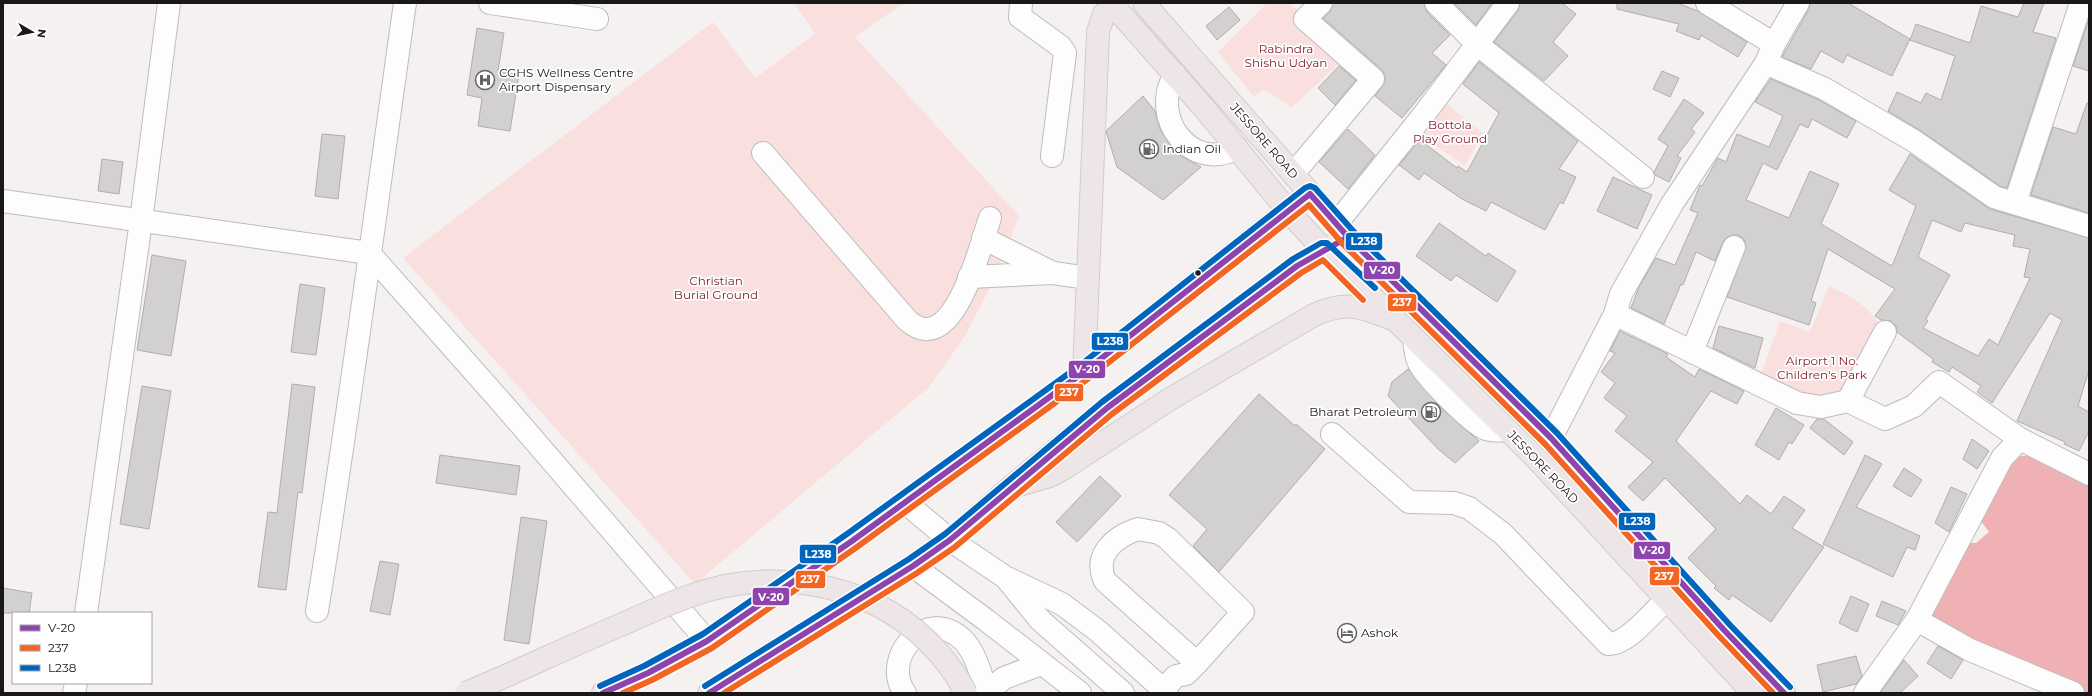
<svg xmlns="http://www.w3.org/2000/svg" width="2092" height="696" font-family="Montserrat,sans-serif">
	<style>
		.green { fill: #fadfdf }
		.water { fill: #f0b1b5 }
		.building { fill: #d3d0d0; stroke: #b0adad; fill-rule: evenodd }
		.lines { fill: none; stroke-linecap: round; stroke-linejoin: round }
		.minor-casing { stroke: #bebbbb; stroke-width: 24 }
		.major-casing { stroke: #cecccc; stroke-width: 24 }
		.minor { stroke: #fefdfd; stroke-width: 22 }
		.major { stroke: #eee5e6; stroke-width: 22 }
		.major-bridge-casing { stroke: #cecccc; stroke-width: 24; stroke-linecap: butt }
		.major-bridge { stroke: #eee5e6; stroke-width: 22 }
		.bus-1-casing { stroke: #fff; stroke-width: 9 }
		.bus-2-casing { stroke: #fff; stroke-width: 9 }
		.bus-3-casing { stroke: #fff; stroke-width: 9 }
		.bus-1 { stroke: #8e44ad; stroke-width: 6 }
		.bus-2 { stroke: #f26522; stroke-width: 6 }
		.bus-3 { stroke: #0065bd; stroke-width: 6 }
		.bus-dot { fill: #191717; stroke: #fff; stroke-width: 1.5 }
		.labels { text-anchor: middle; stroke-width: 3.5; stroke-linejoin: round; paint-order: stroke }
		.park-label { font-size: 12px; fill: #852030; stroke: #fff }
		.poi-label { font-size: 12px; fill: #191717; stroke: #fff; text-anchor: start }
		.street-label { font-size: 12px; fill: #191717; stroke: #fff }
		.line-badge { stroke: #fff; stroke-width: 1.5 }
		.badge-label { font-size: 11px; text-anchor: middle; font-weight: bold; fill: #fff }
	</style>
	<rect width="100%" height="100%" fill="#f6f1f1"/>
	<g class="green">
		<path d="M794,3H904L855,37L1019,216L993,282L964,338L928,388L695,584L403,258L713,22L755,78L815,34Z"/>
		<path d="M1267,3H1290L1344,59L1291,108L1275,96L1262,90L1254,97L1218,52Z"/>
		<path d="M1447,104L1483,133L1465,166L1422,136Z"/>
		<path d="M1829,286C1857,299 1868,306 1885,332L1848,401L1757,385L1780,321L1810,332Z"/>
	</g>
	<path class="water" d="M2041,454L2089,479V693H2072L1930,616L1964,543H1976L1989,532L1977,516L2015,457Z"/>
	<g class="building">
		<path d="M1333,3H1424L1427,12L1450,35L1432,53L1446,65L1402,118L1375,96L1385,82V75L1382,70L1323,18L1330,12Z"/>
		<path d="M1454,3H1492L1476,25Z"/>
		<path d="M1520,3H1562L1576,14L1553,42L1568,56L1544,81L1494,42L1518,11Z"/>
		<path d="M1617,3H1677L1698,11L1747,42L1738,57L1701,35L1699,40L1676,31L1679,24L1617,9Z"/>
		<path d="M1810,3H1848L1910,39L1892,76L1847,55L1843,63L1821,51L1811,69L1782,57L1809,9Z"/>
		<path d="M2024,3H2044L2033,32L2056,38L2007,188L2000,186L1921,131L1888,111L1897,92L1921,103L1926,93L1941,100L1955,56L1910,40L1916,24L1970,43L1981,6L2018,17Z"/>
		<path d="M1229,7L1240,20L1217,40L1206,26Z"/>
		<path d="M2089,19V71L2073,66Z"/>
		<path d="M477,28L504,33L498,71L519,75L510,131L478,126L482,98L467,95Z"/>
		<path d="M1479,62L1578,141L1559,169L1576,177L1563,204L1560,202L1545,230L1491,202L1486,211L1462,199L1424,173L1419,180L1399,165L1420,140L1457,168L1458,166L1467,172L1499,113L1463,84Z"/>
		<path d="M1339,66L1356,80L1335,105L1318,88Z"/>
		<path d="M1662,71L1679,78L1670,97L1653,89Z"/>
		<path d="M1771,79L1819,100L1856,121L1847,138L1812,119L1808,128L1800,124L1777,170L1763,163L1746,200L1789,218L1810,171L1839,184L1821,224L1892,266L1916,206L1889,190L1910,154L1990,209L2089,238V370L2078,406L2089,412V431L2079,451L2064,444L2065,442L2017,421L2062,320L2050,313L1992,403L1977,392L1981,386L1952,367L1949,372L1932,362L1933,359L1897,332L1896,326L1891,321L1881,320L1875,316L1895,289L1828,249L1811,301L1816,303L1809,325L1727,297L1746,246L1744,239L1738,235H1733L1727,237L1723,242L1715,261L1696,252L1683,285L1681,284L1664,324L1631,308L1639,287L1656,258L1675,265L1698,213L1690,210L1700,185L1702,186L1718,158L1726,162L1737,134L1769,147L1783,116L1755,102ZM1932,220L1961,232L1965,223L2015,235L2013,246L2030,249L2024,277L2030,278L1998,345L1989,339L1978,356L1923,328L1928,321L1926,319L1950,275L1918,257Z"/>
		<path d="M1143,96L1155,111L1160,129L1170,145L1181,156L1201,167L1163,200L1117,167L1106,131Z"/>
		<path d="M1684,99L1704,113L1691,129L1695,132L1677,156L1681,158L1669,182L1655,175L1654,172L1668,146L1658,139Z"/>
		<path d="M2087,103H2089V213L2031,195L2053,127L2076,134Z"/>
		<path d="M1348,129L1375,155L1348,189L1319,162Z"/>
		<path d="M322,134L345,136L338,199L315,196Z"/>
		<path d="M102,159L123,162L119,194L98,191Z"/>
		<path d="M1613,177L1652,195L1637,229L1597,211Z"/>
		<path d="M1439,223L1486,256L1488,253L1516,271L1497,302L1456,275L1451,281L1416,256Z"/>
		<path d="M152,255L186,261L171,356L137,350Z"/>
		<path d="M300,284L325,288L316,355L291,352Z"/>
		<path d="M1719,326L1763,338L1755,368L1713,348Z"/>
		<path d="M1620,331L1668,354L1666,357L1695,377L1699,369L1744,391L1737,404L1711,391L1676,441L1740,504L1747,495L1771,514L1784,496L1805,510L1792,528L1824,547L1771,622L1732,595L1729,600L1714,588L1716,586L1688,558L1716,529L1665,478L1643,501L1628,487L1653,462L1615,431L1627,416L1604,398L1615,383L1601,372L1615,353L1610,351Z"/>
		<path d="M1408,369L1441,408L1479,441L1455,463L1438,449L1388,396L1392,382Z"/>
		<path d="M292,384L315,387L302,493L298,492L286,590L258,587L268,512L277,513Z"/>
		<path d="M142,386L171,391L149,529L120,524Z"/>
		<path d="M1259,394L1295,426L1296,424L1325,449L1219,572L1193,546L1207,529L1169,495Z"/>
		<path d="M1776,408L1804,425L1792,444L1789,442L1779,460L1755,445Z"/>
		<path d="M1817,419H1824L1853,442L1844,455L1810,428Z"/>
		<path d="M1972,439L1989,451L1977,469L1963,459Z"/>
		<path d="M440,455L520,466L516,495L436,483Z"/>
		<path d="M1865,455L1882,464L1856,507L1920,536L1915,550L1907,547L1893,577L1823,544Z"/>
		<path d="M1904,468L1922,480L1911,497L1893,486Z"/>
		<path d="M1100,476L1121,496L1077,542L1056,522Z"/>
		<path d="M1951,487L1967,494L1949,532L1935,523Z"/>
		<path d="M521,517L547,521L529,644L504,640Z"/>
		<path d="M380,561L399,564L390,615L370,611Z"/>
		<path d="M3,588L32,593L29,613H3Z"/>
		<path d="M1851,596L1869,604L1857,632L1839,623Z"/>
		<path d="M1882,601L1906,611L1898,625L1876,616Z"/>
		<path d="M1938,646L1963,660L1951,679L1927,663Z"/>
		<path d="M1856,656L1862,676L1856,684L1823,692L1817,665Z"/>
		<path d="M1904,660L1918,676L1900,693H1880Z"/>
	</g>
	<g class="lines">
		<g class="minor-casing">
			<g id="minor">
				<path d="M490,3L597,19"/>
				<path d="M1021,3L1020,17L1060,46L1065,53L1052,156"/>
				<path d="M1436,3L1477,44L1643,177"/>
				<path d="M1707,3L1774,44"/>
				<path d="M1766,63L1825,89L1914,141L1994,197L2089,226"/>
				<path d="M1175,75C1149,115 1190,174 1237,148"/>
				<path d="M763,153L907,320C953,362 980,246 990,218"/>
				<path d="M1293,174L1373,79L1305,19L1321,3"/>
				<path d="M3,201L369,253L502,403L707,641"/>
				<path d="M2015,203L2081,3"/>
				<path d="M1337,223L1425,113L1508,3"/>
				<path d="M1053,273L1088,278"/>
				<path d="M969,277L1053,273L983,238"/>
				<path d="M1615,314L1797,403L1821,407L1848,401L1885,419L1914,406L1939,382L2020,439L2002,458L1917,620L1865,693"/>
				<path d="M1414,339C1415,347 1415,355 1419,363C1426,377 1471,423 1486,429C1493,432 1501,430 1507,430"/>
				<path d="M1692,352L1734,247"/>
				<path d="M1848,401L1885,332"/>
				<path d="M1332,434L1409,502L1454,503L1469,508L1503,534L1608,644C1627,645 1653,612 1667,599"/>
				<path d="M1551,438L1615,314L1621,294L1672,204L1766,63L1774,44L1798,3"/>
				<path d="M2020,439L2089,474"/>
				<path d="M906,503L950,540L1005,577L1062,604L1098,631L1167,693"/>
				<path d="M1138,529L1159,533L1167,538L1243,612L1197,663L1105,581C1093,555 1114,537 1138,529Z"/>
				<path d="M913,566L986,620L1080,693"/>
				<path d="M1006,578L1040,620L1123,693"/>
				<path d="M317,611C350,409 376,206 405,3"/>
				<path d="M86,613L141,221L169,3"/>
				<path d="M1917,620L1970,650L2073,693"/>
				<path d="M1163,689L1176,676L1186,674L1197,663"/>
				<path d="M987,692L1004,678L1041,664"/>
				<path d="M74,693L76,683"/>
				<path d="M905,693C880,659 926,604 963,640C976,653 981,676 987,693"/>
			</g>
		</g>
		<g class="major-casing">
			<g id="major">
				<path d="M1111,3L1204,108L1288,211L1324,250L1535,457L1753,693"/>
				<path d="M1144,3L1348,237L1551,438L1724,630L1784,693"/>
				<path d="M1084,372L1098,32L1104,14L1113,5"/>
				<path d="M1019,485L1050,476L1066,467L1170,399L1314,315C1346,301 1359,306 1390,318"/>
				<path d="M603,693L648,673L707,641L852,541L1084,372L1299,202"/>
				<path d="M709,693L913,566L950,540L1011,487L1107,408L1297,266L1337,243"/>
			</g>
		</g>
		<use href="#minor" class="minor"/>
		<use href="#major" class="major"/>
		<g class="major-bridge-casing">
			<path id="major-bridge" d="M466,693C519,671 570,646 623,624C645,614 667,604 690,596C750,574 817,577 875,604C915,624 945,653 966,693"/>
		</g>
		<use href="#major-bridge" class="major-bridge"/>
		<g class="bus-1-casing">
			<g id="bus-1">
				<path d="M603,693L648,673L707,641L852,541L1084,372L1310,194L1348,237L1551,438L1724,630L1784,693"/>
				<path d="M709,693L913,566L950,540L1107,408L1297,266L1348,237"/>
			</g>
		</g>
		<g class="bus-2-casing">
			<g id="bus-2">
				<path d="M623,693L652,680L712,648L857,547L1089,378L1309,205L1342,243L1545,444L1718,635L1773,693"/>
				<path d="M724,693L917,573L955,547L1112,414L1301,273L1323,260L1363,300"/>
			</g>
		</g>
		<g class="bus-3-casing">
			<g id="bus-3">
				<path d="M600,686L644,666L703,634L847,534L1079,366L1305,188L1310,186L1315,188L1354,232L1557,433L1730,625L1790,687"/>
				<path d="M705,686L909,559L945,534L1102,402L1293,259L1321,243H1327L1375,288"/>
			</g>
		</g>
		<use href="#bus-1" class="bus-1"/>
		<use href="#bus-2" class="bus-2"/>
		<use href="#bus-3" class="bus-3"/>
	</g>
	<defs>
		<g id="hospital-ring" transform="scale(1)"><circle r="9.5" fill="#fff" stroke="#666363" stroke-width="1.5"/><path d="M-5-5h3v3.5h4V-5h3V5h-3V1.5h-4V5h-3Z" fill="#666363"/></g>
		<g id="fuel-ring" transform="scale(1)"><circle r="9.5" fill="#fff" stroke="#666363" stroke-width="1.5"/><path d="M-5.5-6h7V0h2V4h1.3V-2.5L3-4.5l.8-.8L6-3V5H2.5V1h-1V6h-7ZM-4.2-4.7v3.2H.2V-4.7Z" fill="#666363"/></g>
		<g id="hotel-ring" transform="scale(1)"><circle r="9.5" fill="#fff" stroke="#666363" stroke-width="1.5"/><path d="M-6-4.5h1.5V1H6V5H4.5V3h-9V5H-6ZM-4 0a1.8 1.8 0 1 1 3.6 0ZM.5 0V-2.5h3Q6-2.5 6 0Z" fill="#666363"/></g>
	</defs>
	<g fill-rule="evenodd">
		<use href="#hospital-ring" x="485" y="80"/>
		<use href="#fuel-ring" x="1149" y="149"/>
		<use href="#fuel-ring" x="1431" y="412"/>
		<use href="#hotel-ring" x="1347" y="633"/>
	</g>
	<circle class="bus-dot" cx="1198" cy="273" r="3.5"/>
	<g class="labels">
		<g class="park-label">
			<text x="1286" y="53">Rabindra<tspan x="1286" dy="14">Shishu Udyan</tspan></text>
			<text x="1450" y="129">Bottola<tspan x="1450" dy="14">Play Ground</tspan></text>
			<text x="716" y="285">Christian<tspan x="716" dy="14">Burial Ground</tspan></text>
			<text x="1822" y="365">Airport 1 No.<tspan x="1822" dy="14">Children's Park</tspan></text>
		</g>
		<g class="poi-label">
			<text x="499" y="77">CGHS Wellness Centre<tspan x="499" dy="14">Airport Dispensary</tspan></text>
			<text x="1163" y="153">Indian Oil</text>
			<text x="1417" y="416" text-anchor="end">Bharat Petroleum</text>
			<text x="1361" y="637">Ashok</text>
		</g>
		<g class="street-label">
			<text transform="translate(1264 141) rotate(49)" y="4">JESSORE ROAD</text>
			<text transform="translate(1543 467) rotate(46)" y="4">JESSORE ROAD</text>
		</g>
	</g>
	<g class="line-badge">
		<rect x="1345" y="232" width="38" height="19" rx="4" fill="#0065bd"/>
		<rect x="1363" y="261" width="38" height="19" rx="4" fill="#8e44ad"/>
		<rect x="1387" y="293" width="30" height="19" rx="4" fill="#f26522"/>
		<rect x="1091" y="332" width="38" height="19" rx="4" fill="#0065bd"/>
		<rect x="1068" y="360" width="38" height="19" rx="4" fill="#8e44ad"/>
		<rect x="1054" y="383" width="30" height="19" rx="4" fill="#f26522"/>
		<rect x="1618" y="512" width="38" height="19" rx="4" fill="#0065bd"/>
		<rect x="1633" y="541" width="38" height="19" rx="4" fill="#8e44ad"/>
		<rect x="799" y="544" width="38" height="20" rx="4" fill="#0065bd"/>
		<rect x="1649" y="566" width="31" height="20" rx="4" fill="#f26522"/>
		<rect x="795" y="570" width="31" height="19" rx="4" fill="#f26522"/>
		<rect x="752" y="587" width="38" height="19" rx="4" fill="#8e44ad"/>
	</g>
	<g class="badge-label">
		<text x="1364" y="245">L238</text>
		<text x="1382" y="274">V-20</text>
		<text x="1402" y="306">237</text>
		<text x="1110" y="345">L238</text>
		<text x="1087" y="373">V-20</text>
		<text x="1069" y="396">237</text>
		<text x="1637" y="525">L238</text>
		<text x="1652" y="554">V-20</text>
		<text x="818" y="558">L238</text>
		<text x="1664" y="580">237</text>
		<text x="810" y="583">237</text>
		<text x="771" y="601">V-20</text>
	</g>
	<rect width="2092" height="696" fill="none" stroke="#191717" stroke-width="8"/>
	<rect x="12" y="612" width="140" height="72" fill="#ffffff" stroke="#a3a2a2"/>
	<rect x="20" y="625" width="20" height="6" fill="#8e44ad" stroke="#a3a2a2"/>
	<text x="48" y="632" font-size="12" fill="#191717">V-20</text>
	<rect x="20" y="645" width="20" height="6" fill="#f26522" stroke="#a3a2a2"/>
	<text x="48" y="652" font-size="12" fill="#191717">237</text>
	<rect x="20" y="665" width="20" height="6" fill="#0065bd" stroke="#a3a2a2"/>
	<text x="48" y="672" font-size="12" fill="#191717">L238</text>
	<g transform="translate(32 32) rotate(99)" stroke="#ffffff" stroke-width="3" paint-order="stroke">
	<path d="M0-3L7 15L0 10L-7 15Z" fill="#191717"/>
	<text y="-6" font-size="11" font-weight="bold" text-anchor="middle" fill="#191717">N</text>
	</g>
</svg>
